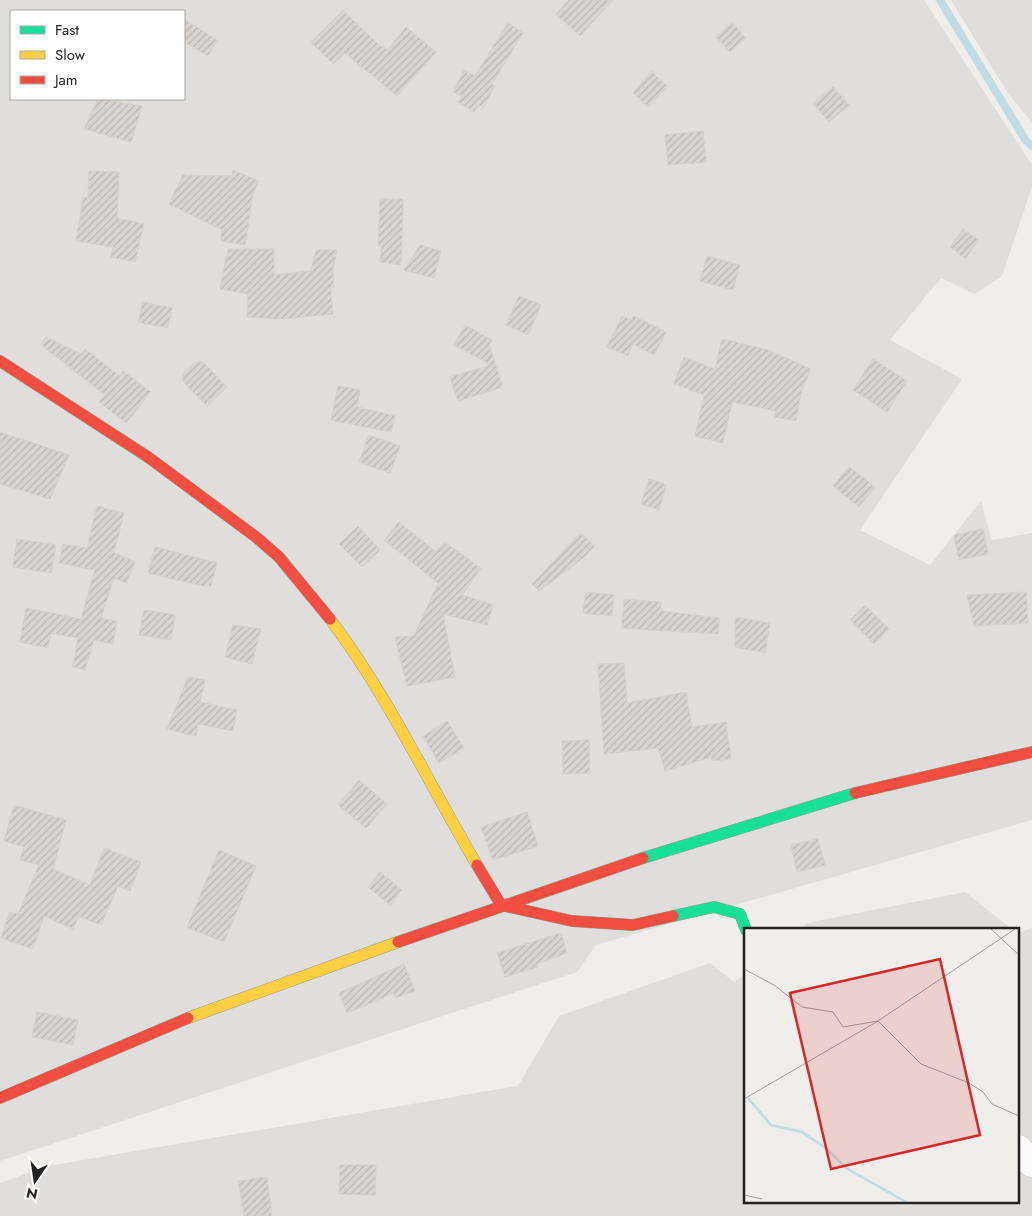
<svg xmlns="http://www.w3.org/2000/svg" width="1032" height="1216" font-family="Jost,sans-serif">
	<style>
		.residential { fill: #dfdedc; fill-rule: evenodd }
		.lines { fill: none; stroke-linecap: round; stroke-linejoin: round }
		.stream { stroke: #bfdbe3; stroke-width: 8 }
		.building { fill: url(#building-hatch); stroke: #d3d0cc }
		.street-casing { stroke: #c9c8c7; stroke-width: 29 }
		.fast-casing { stroke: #999a82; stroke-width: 12 }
		.slow-casing { stroke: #999a82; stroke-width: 12 }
		.jam-casing { stroke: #999a82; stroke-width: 12 }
		.street { stroke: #fdfcfc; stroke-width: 28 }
		.fast { stroke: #16e098; stroke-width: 11 }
		.slow { stroke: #ffcf43; stroke-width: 11 }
		.jam { stroke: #f24e42; stroke-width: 11 }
		.inset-river { fill: none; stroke: #bfdbe3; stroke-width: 2.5 }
		.inset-road { fill: none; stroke: #9e9c9b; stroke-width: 1 }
		.view { fill: #d62828; fill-opacity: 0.15; stroke: #d62828; stroke-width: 2.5 }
		.inset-edge { fill: none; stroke: #222; stroke-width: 2.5 }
	</style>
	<defs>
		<pattern id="building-hatch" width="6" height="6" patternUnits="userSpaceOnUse" patternTransform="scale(1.25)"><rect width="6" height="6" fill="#d7d4d2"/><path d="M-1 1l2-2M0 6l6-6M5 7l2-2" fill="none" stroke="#b8b6b4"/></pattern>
	</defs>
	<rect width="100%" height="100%" fill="#f0eeeb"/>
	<g class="residential">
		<path d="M0,0H924L1032,165V187L1002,276L975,294L941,278L890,340L962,379L860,530L930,565L981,501L992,540L1032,533V820L596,945L577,972L0,1161ZM11,11H184V99H11Z"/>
		<path d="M951,0H1032V122L1009,95Z"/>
		<path d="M965,892L1013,930H799L807,923Z"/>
		<path d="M1032,928V1216H0V1183L48,1166L518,1086L559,1016L710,963L734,982L746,973V1202H1018V933Z"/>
	</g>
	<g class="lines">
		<path class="stream" d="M940,0L1026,141L1032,146"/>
	</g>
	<g class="building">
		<path d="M569,0H613L580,36L556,14Z"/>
		<path d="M343,10L381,47L382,46L387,50L406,27L436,52L397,96L345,53L333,64L311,42Z"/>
		<path d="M184,19L217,40L208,56L184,42Z"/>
		<path d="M732,22L746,38L730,52L716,37Z"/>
		<path d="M508,23L523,33L492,84L495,86L484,107L479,105L474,112L458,102L462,96L453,92L464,70L475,76Z"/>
		<path d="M651,71L667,86L648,107L633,93Z"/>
		<path d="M833,87L849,105L829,122L813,103Z"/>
		<path d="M98,99L142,106L131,142L84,129Z"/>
		<path d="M703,131L706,162L668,165L665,135Z"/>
		<path d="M233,170L259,181L253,194L245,245L221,241L222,230L169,204L183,175L232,176Z"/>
		<path d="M89,171L119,172L117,218L144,224L135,262L111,257L113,247L76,241L83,197L88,198Z"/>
		<path d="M380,199H403L401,265L380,262L382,246H378Z"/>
		<path d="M963,229L979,240L965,259L950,247Z"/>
		<path d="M420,245L441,251L434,278L404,270Z"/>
		<path d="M228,249H274V275L311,271L316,250H337L333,270L334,287H330L333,314L283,319L247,317L248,294L220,289Z"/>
		<path d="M707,256L740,265L733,290L700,281Z"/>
		<path d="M519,296L541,305L528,335L506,325Z"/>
		<path d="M143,302L172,308L168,328L138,322Z"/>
		<path d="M622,316L632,320L633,316L666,332L654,355L633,344L628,356L607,347Z"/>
		<path d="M465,325L492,340L489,345L503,387L458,401L450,377L491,365L454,345Z"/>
		<path d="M46,337L81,354L85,349L120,376L123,371L151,392L126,423L99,402L105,395L41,345Z"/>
		<path d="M722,339L768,350L811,369L802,389L796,421L775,417L776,411L732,402L723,443L695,436L704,395L674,384L684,357L715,369Z"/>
		<path d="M873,359L907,381L887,412L853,390Z"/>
		<path d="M196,362H203L227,387L207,406L183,382V374Z"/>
		<path d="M338,386L360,390L357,407L395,416L391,432L331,420Z"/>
		<path d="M0,432L69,455L50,499L0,484Z"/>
		<path d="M369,435L400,446L390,473L359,462Z"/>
		<path d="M849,467L875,487L859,507L833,486Z"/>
		<path d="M649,479L667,485L659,510L641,504Z"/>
		<path d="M97,506L124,513L114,553L135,562L126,583L114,578L101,618L117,621L113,644L94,640L85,670L73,667L78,638L51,633L48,648L20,642L26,608L81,619L95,570L59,563L63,544L87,548Z"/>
		<path d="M399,522L436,552L444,542L481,568L462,595L493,605L487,625L443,614L455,677L407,686L395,637L414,636L438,583L384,540Z"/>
		<path d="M358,526L380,550L362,567L339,544Z"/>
		<path d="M983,529L988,554L959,560L954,535Z"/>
		<path d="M580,533L595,546L582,559L539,591L532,584Z"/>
		<path d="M17,539L56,545L51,573L13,567Z"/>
		<path d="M155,547L217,563L211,586H203L148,573Z"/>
		<path d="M586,592L614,595L612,616L583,613Z"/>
		<path d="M1026,592L1028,623L974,626L967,595Z"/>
		<path d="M624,599L661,602V611L719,618L718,634L622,628Z"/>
		<path d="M865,605L889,629L874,644L850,620Z"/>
		<path d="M144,610L175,615L171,640L139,635Z"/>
		<path d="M735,617L770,623L765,653L735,647Z"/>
		<path d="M233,625L261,629L252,664L225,657Z"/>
		<path d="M624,663L627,703L686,692L692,727L726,722L731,759L712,761L711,757L665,771L658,748L604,754L598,664Z"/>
		<path d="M188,677L205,680L200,702L237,710L233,731L198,724L196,736L167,729Z"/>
		<path d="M447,721L464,748L439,763L423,736Z"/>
		<path d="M589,740L590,773L563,774L562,741Z"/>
		<path d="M359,780L387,804L366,828L338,805Z"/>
		<path d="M14,805L66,820L53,869L48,867L90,885L104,848L141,862L130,891L118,886L101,925L79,916L73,929L44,916L33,949L1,938L10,912L18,914L39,865L20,860L24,847L4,841Z"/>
		<path d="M527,812L538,846L493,860L481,827Z"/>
		<path d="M818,839L825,865L797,872L791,845Z"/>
		<path d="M219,850L256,866L224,942L187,927Z"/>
		<path d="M380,872L402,890L390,905L368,887Z"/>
		<path d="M558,934H561L567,953L537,964L538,967L505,977L497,953Z"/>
		<path d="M404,964L415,991L396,998L394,993L347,1013L339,993Z"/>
		<path d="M37,1012L78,1020L73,1045L32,1037Z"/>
		<path d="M340,1165H376L375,1195L339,1194Z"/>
		<path d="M267,1177L272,1216H244L238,1181Z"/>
	</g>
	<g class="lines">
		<g class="street-casing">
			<path id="street" d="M1018,1149L1032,1163"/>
		</g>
		<g class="fast-casing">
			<g id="fast">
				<path d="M643,858L855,793"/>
				<path d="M673,916L714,907L740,914L746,930"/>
			</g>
		</g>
		<g class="slow-casing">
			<g id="slow">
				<path d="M330,619C388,696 428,782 477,865"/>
				<path d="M188,1018L398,942"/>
			</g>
		</g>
		<g class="jam-casing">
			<g id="jam">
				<path d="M0,361L148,457L256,537L279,557L330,619"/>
				<path d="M855,793L1032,752"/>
				<path d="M477,865L501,905L572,921L633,925L673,916"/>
				<path d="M398,942L643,858"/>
				<path d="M0,1098L188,1018"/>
			</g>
		</g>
		<use href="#street" class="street"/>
		<use href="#fast" class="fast"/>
		<use href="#slow" class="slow"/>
		<use href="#jam" class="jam"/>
	</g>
	<g transform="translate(744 928)">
		<rect width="275" height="275" fill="#f0eeeb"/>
		<path class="inset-river" d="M4,170L27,197L58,204L83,221L102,240L162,274"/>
		<path class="inset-road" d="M247,1L275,27M0,41L30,57L58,79L89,84L99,99L134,93L177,136L225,155L239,164L248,176L275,188M0,171L134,93L271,1M0,267L18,271"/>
		<path class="view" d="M196,31L236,207L87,241L46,65Z"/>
		<rect width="275" height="275" class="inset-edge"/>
	</g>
	<rect x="10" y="10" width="175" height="90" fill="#ffffff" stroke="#a7a7a7"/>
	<rect x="20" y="26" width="25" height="8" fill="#16e098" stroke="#a7a7a7"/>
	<text x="55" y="35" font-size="15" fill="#222222">Fast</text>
	<rect x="20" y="51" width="25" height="8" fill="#ffcf43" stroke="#a7a7a7"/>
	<text x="55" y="60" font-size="15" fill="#222222">Slow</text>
	<rect x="20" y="76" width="25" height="8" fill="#f24e42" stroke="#a7a7a7"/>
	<text x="55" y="85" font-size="15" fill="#222222">Jam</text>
	<g transform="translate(35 1181) rotate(193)" stroke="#ffffff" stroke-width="4" paint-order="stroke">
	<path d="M0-4L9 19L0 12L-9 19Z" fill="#222222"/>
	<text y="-8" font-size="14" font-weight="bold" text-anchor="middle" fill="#222222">N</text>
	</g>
</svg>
